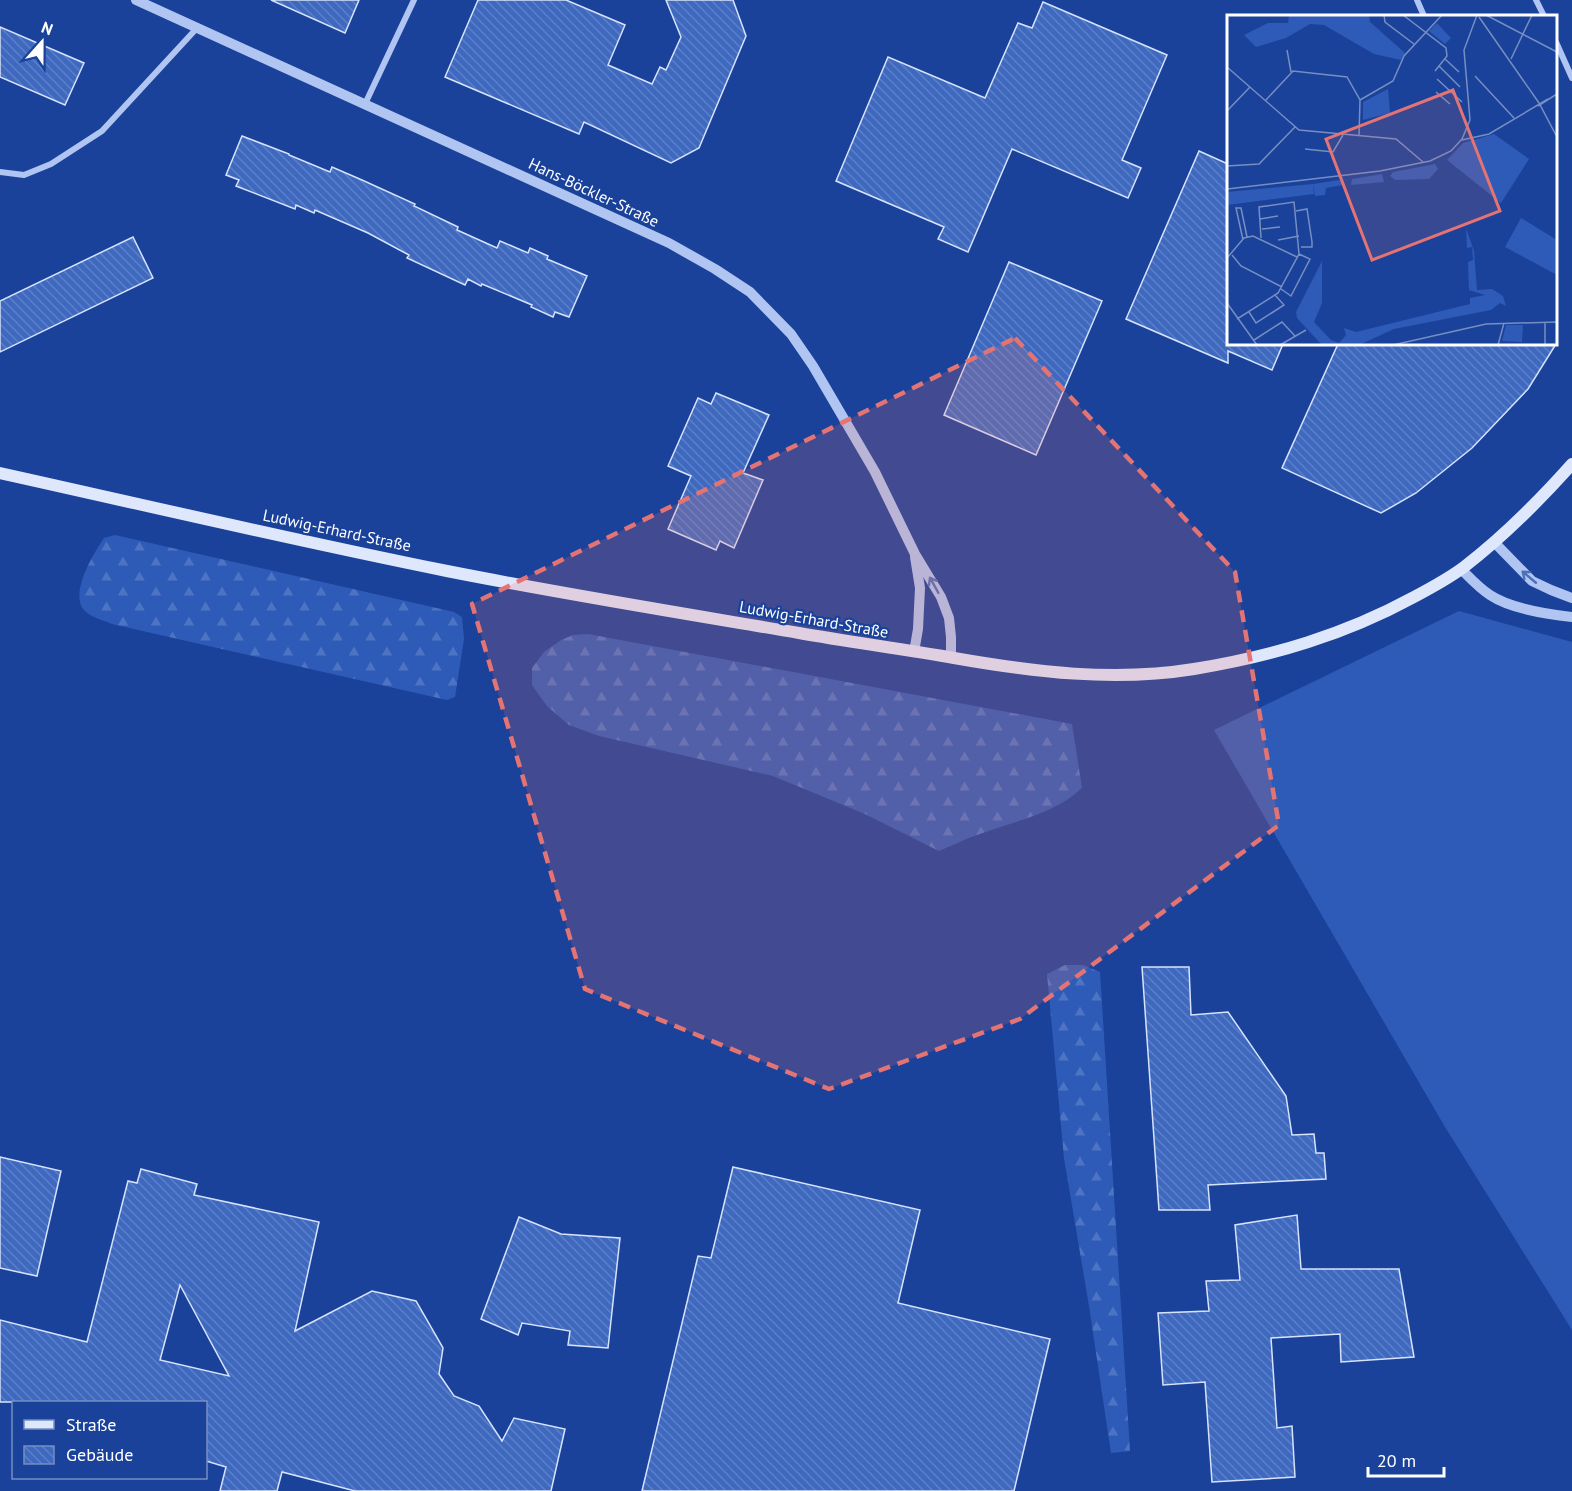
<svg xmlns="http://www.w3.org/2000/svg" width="1572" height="1491" font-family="'PT Sans',sans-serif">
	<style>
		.forest { fill: url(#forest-firs) }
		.pitch { fill: #2e5bb7 }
		.building { fill: url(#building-back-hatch); stroke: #d7e3fc; stroke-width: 1.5; fill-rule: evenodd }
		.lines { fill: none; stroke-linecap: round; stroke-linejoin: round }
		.minor { stroke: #b0c5f1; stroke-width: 6 }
		.tertiary { stroke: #b0c5f1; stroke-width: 10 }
		.secondary { stroke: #dee7fc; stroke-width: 12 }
		.oneway { stroke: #4e70b8 }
		.marked { fill: #e47373; fill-opacity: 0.2; stroke: #e47373; stroke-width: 4.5; stroke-dasharray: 12 8; stroke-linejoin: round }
		.labels { text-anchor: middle; stroke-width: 4.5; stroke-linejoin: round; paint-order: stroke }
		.street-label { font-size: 16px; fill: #fff; stroke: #1a429a }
		.inset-road { fill: none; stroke: #768ec2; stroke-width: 1.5 }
		.view { fill: #e47373; fill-opacity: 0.15; stroke: #e47373; stroke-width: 3 }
		.inset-edge { fill: none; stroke: #fff; stroke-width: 3 }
	</style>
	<defs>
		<pattern id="forest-firs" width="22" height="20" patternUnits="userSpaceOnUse" patternTransform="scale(1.5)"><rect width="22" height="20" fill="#2e5bb7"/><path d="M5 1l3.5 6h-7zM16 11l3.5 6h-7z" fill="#4d74c2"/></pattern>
		<pattern id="building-back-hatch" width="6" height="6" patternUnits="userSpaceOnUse" patternTransform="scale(1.5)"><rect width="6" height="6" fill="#3e69bf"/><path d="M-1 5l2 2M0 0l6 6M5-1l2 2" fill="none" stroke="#5b80c9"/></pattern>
	</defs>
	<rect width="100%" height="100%" fill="#1a429a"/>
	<g class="forest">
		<path d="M115,535L454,612L462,617L464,639L455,697L447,700L112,624C105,621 91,617 86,612C67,596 94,553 104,538Z"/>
		<path d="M588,634L1072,724L1082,788C1053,815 1011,822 974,836C963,840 951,846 939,851L865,814L773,776L599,736L569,725L547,706L532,685V668L544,652L561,640L573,635Z"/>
		<path d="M1065,965H1083L1100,972L1130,1451L1111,1453L1089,1306L1064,1158L1047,974Z"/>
	</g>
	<path class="pitch" d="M1459,611L1572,642V1330L1445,1127L1214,730Z"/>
	<g class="building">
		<path d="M271,0H359L345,33Z"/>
		<path d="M478,0H566L625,25L608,65L652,84L660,67L666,70L681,37L666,0H733L746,36L699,148L671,163L584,122L579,134L445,77Z"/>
		<path d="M1043,2L1167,55L1122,160L1141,168L1128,198L1012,149L968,252L938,239L944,227L836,181L888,57L985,98L1018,23L1032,28Z"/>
		<path d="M0,27L84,63L65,105L0,77Z"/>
		<path d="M242,136L289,154V155L330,172L332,167L362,180L415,204L414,206L458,227L457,230L497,248L500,241L528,253L530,248L548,256L547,259L587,276L569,317L555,312L553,317L531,307L532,305L482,284L481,286L468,279L465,285L407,258L409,255L368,233L315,210L314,213L296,205L295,209L236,186L239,180L226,175Z"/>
		<path d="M1199,151L1228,164V344H1283L1272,370L1228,351V363L1126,319Z"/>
		<path d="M133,237L153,278L0,352V301Z"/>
		<path d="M1009,262L1102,301L1036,455L944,415Z"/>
		<path d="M1338,344H1556L1528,389L1472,448L1416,493L1381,513L1282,468Z"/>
		<path d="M716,393L769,415L743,473L763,480L734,548L720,541L716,550L668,529L691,476L668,466L698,398L711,404Z"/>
		<path d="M1142,967H1189L1191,1015L1228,1012L1286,1096L1292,1135L1314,1134L1316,1153H1324L1326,1179L1208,1185L1210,1210H1159Z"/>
		<path d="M0,1157L61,1171L37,1276L0,1268Z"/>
		<path d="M733,1167L920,1210L898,1303L1050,1339L1014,1491H642L698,1256L711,1258Z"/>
		<path d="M141,1169L197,1184L194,1195L319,1222L295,1331L372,1291L416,1301L443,1348L439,1374L454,1396L479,1406L502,1441L514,1418L565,1429L551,1491H355L282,1472L277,1491H220L226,1467L206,1461V1402H0V1320L87,1342L128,1181L137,1183ZM180,1285L229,1376L160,1360Z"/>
		<path d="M1297,1215L1301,1269H1399L1414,1357L1341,1362L1340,1334L1271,1338L1277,1428L1292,1426L1295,1477L1212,1482L1205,1382L1163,1385L1158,1313L1209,1311L1206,1281L1240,1280L1235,1225Z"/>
		<path d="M519,1217L561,1234L620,1238L608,1348L568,1345L570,1331L522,1323L518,1335L481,1319Z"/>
	</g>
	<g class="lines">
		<g class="minor">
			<path d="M1417,0L1424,16"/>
			<path d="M1536,0L1544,16"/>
			<path d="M1556,42L1572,78"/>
			<path d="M365,104L414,0"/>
			<path d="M0,172L24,175L51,164L102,131L197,28"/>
		</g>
		<g class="tertiary">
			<path d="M136,0L669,243L715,269L750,292L791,334L813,366L875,472L915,554L941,597L949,618L951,637V658"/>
			<path d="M1494,542L1532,581L1551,590L1572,598"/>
			<path d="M1461,569C1470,578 1479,588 1490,595C1511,609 1546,614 1572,617"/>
			<path d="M914,652L918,629L920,588L915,557"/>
		</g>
		<path class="secondary" d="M0,473C149,506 297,541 447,571C563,594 681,613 799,633C850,642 903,649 954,658C1034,672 1114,682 1194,669C1273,656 1344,635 1414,597C1431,588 1448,579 1464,567C1503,537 1539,501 1572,464"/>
	</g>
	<defs><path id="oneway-shaft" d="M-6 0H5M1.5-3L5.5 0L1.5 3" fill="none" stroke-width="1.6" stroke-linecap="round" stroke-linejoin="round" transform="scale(1.5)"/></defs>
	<g class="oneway">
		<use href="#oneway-shaft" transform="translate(1529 577) rotate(-140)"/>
		<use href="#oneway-shaft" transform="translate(934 585) rotate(-119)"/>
	</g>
	<path class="marked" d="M1015,338L1235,572L1279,825L1020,1019L829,1089L585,989L472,604Z"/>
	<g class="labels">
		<g class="street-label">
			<text transform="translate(594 192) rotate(25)" y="6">Hans-Böckler-Straße</text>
			<text transform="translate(337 530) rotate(12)" y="6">Ludwig-Erhard-Straße</text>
			<text transform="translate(814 619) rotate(10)" y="6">Ludwig-Erhard-Straße</text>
		</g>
	</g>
	<g transform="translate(1227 15)">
		<rect width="330" height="330" fill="#1a429a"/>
		<path d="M161,74L163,98L136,105V87ZM86,169L87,179L0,190V177ZM279,310H296L295,327L275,326Z" fill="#2e5bb7"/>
		<path d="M62,0H142L143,7L178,38L174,45L147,39L97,10L83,9L59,23L29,32L17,20L41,8H61ZM208,149L211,154L202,164L168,165L163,161L166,157ZM155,159L157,167L124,170L125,164ZM112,165L116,170L99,173L98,180L88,181L86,169ZM239,213L247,236L250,275L265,274L276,281L279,291L273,288L264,295L167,314L132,330H95L70,303L69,297L95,246V288L87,307L104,325L112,328L119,320L117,313L129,317L243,289V283L258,280L242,275L241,247L246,245L245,232L240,233Z" fill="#2e5bb7"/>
		<path d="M210,8L224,23L218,29L202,16Z" fill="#2e5bb7"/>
		<path d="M267,119L302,144L274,188L220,145L236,128ZM294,203L330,225V260L278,232Z" fill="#2e5bb7"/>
		<path class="inset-road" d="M157,0L158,7L187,29M176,0L219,33L220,41L208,56M259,0L330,37M252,2L312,88L330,122M60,35L64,57M218,44L232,57M284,44L305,0M212,51L233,72M0,52L72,115L169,124L196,147M248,61L287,103M210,64L235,87M209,77L223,89M133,85L166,66L177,41L215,0M38,86L66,56L120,62L133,85L132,121M311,91L330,79M0,96L23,72M235,125L262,119L321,84M78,134L106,137L116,120M0,151L32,149L68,112M0,174L153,156L203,146L224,136L235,124L243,105L237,35L250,0M69,196L80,194L85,227V232H74M33,204L51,201M35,214L53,212M16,225L9,193H14L20,222M51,225L72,221M5,240L14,251L55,272M0,243L17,223L26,221L70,242M54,274L64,281L83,244L72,239M0,288L30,330M22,297L29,308L57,290L48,280M10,304L51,278L72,239L67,187L32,192L34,223M27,325L55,307L68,321M53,330L79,315M166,330L259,309L330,307M271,330L277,308M318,330V307"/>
		<path class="view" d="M226,75L273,196L145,245L99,124Z"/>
		<rect width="330" height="330" class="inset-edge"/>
	</g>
	<rect x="12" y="1401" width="195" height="78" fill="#1a429a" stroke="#768ec2" stroke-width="1.5"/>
	<rect x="24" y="1420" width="30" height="9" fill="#dee7fc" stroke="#768ec2" stroke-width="1.5"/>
	<text x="66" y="1431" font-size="18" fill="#ffffff">Straße</text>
	<rect x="24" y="1446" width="30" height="18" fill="url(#building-back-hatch)" stroke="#768ec2" stroke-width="1.5"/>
	<text x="66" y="1461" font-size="18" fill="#ffffff">Gebäude</text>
	<g transform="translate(42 42) rotate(21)" stroke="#1a429a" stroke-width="4.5" paint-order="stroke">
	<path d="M0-4.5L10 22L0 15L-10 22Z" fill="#ffffff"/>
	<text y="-9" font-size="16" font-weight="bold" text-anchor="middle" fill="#ffffff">N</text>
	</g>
	<path d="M1368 1467v9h76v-9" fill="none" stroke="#ffffff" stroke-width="3"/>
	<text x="1377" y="1467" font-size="18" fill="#ffffff" stroke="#1a429a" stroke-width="4.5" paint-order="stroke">20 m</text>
</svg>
